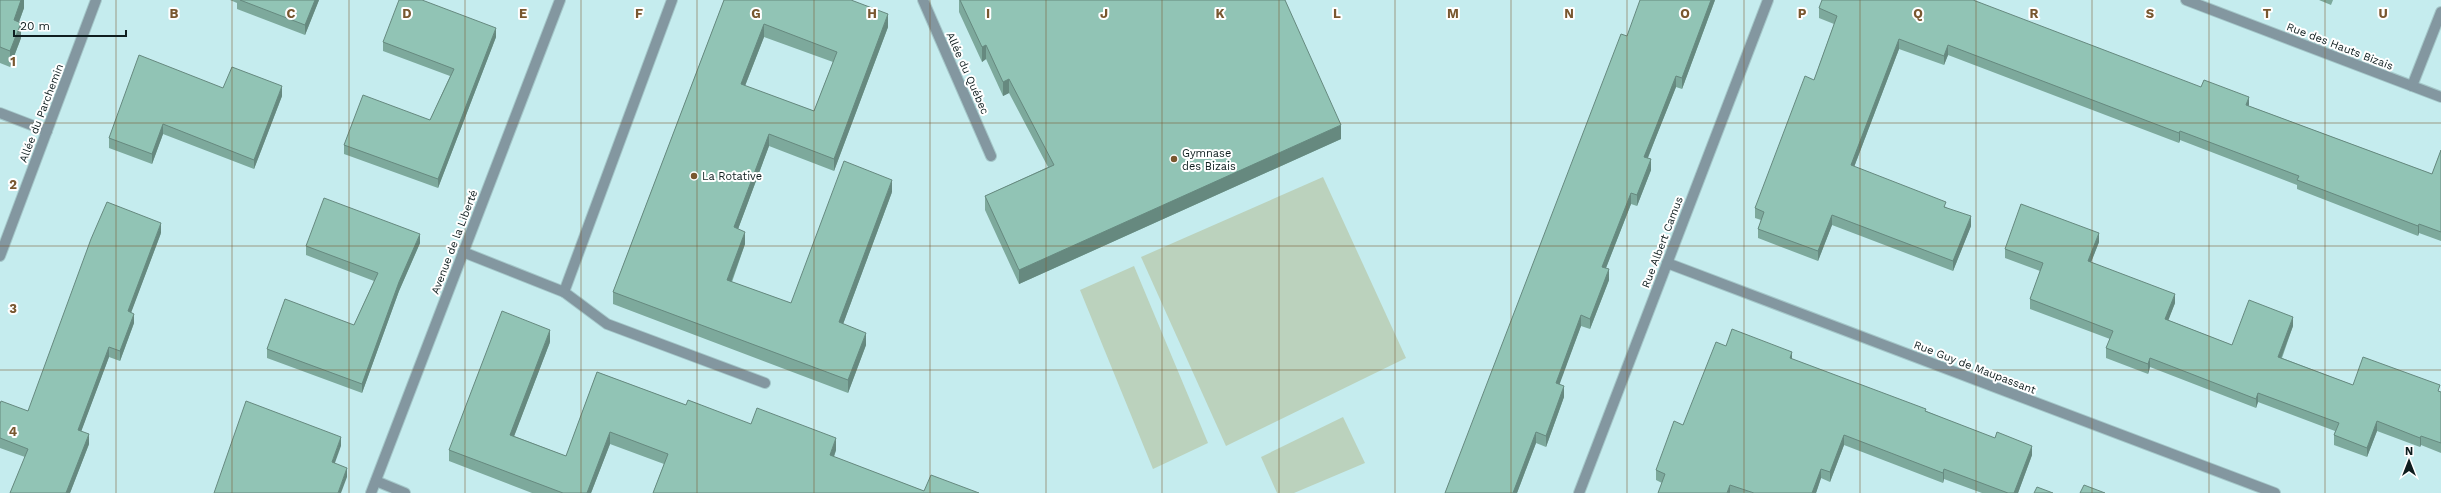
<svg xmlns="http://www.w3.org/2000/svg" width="2441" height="493" font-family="'Work Sans',sans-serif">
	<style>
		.pitch { fill: #bbd2bd }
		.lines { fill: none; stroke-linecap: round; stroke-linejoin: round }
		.lane-casing { stroke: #a4c7c9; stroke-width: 12 }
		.street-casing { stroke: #a4c7c9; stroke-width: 12 }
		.lane { stroke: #8397a0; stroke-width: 10 }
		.street { stroke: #8397a0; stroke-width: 10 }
		.wall { fill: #7da99c; fill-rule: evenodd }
		.shaded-wall { fill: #66897f }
		.building { fill: #91c4b5; stroke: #66897f; fill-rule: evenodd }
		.grid { fill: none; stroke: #79572f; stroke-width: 1; stroke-opacity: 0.55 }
		.poi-dot { fill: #79572f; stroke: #fff; stroke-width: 1.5 }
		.labels { text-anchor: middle; stroke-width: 4; stroke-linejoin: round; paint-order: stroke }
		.street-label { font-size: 11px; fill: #0f1e1f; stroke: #fff }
		.poi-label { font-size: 11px; fill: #0f1e1f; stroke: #fff; text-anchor: start }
		.grid-label { font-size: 13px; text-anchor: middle; font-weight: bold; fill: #79572f; stroke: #fff; stroke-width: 4; stroke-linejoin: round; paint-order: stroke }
	</style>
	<rect width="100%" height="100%" fill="#c5ecee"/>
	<g class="pitch">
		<path d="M1323,177L1406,358L1226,446L1141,257Z"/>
		<path d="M1134,266L1208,443L1153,469L1080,290Z"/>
		<path d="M1343,417L1365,463L1294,493H1277L1261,457Z"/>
	</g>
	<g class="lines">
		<g class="lane-casing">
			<g id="lane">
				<path d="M463,252L564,292L672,0"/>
				<path d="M564,292L607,324L765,383"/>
			</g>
		</g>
		<g class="street-casing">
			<g id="street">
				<path d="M923,0L991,156"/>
				<path d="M2186,0L2441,97"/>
				<path d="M2412,86L2441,12"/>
				<path d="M0,113L47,131"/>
				<path d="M0,256L96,0"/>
				<path d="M1667,263L2275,493"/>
				<path d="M376,481L405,493"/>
				<path d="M371,493L560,0"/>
				<path d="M1579,493L1768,0"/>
			</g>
		</g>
		<use href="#lane" class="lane"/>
		<use href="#street" class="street"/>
	</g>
	<g class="wall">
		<path d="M0,0H24V8L19,22L21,38L10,67L0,63Z"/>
		<path d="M230,0H319L305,35L237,9V3Z"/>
		<path d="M724,0L888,27L834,171L769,146L738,229L745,244L732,282L791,303L892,192L843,324L866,345L848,393L613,304V292ZM764,37L833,62L814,111L745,86Z"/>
		<path d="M959,0H1285L1341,139L1019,284L985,210V196L1048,167L1009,93L1003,96L986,59L982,62L959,12Z"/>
		<path d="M1715,0L1682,89L1676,87L1656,137L1648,158L1651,170L1637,206L1631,204L1606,268L1609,280L1590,329L1581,326L1559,384L1564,397L1546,447L1536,443L1517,493H1445L1627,36Z"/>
		<path d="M2319,0H2333L2331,5Z"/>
		<path d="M1819,8L2249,106L2432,174L2441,150V241L2419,233L2418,236L2297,189V185L2180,140L2179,143L1948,55L1944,65L1899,49L1854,167L1946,207L1971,226L1953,271L1832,225L1818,261L1758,238V229L1761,220L1755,218V208L1814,80L1834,24L1819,18Z"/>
		<path d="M496,37L438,188L344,154V145L430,120L450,76L383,51V42Z"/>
		<path d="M223,88L282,96L254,169L163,134L152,164L109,148V138Z"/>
		<path d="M161,233L131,312L134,323L120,361L109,357L81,431L89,444L70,493H10L25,457L0,448V404L28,411Z"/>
		<path d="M2099,242L2091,262L2175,303L2168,320L2232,345L2293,326L2282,358L2353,385L2441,392V453L2421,445L2420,447L2377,431L2367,457L2334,445V435L2335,431L2258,402L2256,408L2150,367L2148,374L2106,358V348L2110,339L2030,309V299L2040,271L2005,258V249Z"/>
		<path d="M420,243L399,291L362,393L267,358V349L354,325L374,281L306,255V246Z"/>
		<path d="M550,342L514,436L566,456L597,372L686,405L836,450L834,457L924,491L979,493H653L664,464L610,444L591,493H532L449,461V450Z"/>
		<path d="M1726,346L1792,359L1926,411L2032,455L2018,493H1982L1944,479L1943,483L1844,445L1830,482L1821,478L1816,493H1658L1662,483L1656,480V470L1683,425Z"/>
	</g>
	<g class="shaded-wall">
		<path d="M21,0H24V8L14,35V20Z"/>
		<path d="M315,0H319L305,35V25Z"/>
		<path d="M1711,0H1715L1682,89V78Z"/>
		<path d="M888,14V27L834,171V159Z"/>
		<path d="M21,23V38L10,67V51Z"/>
		<path d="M764,24V37L741,96V84Z"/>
		<path d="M496,28V37L438,188V179Z"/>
		<path d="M1899,39V49L1851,175V165Z"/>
		<path d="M986,45V59L982,62V47Z"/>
		<path d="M1948,45V55L1944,65V56Z"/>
		<path d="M1676,76V87L1644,167V157Z"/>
		<path d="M1009,79V93L1003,96V82Z"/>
		<path d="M282,86V96L254,169V160Z"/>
		<path d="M2249,97V106L2246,105Z"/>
		<path d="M163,124V134L152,164V154Z"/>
		<path d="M1341,125V139L1019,284V270Z"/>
		<path d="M2180,131V140L2179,143V133Z"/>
		<path d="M769,134V146L734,240V227Z"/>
		<path d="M1651,159V170L1637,206V195Z"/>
		<path d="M892,180V192L839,335V322Z"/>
		<path d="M1631,193V204L1602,278V267Z"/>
		<path d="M1832,215V225L1818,261V251Z"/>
		<path d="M1971,216V226L1953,271V261Z"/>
		<path d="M161,223V233L128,321V311Z"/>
		<path d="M2419,224V233L2418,236V226Z"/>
		<path d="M745,232V244L727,293V280Z"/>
		<path d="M2099,233V242L2088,270V261Z"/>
		<path d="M420,234V243L399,291L362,393V384L399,282Z"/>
		<path d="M1609,269V280L1590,329V319Z"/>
		<path d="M2175,294V303L2165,329V319Z"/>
		<path d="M134,314V323L120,361V351Z"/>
		<path d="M1581,315V326L1556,394V383Z"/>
		<path d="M2293,317V326L2278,366V357Z"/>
		<path d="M550,330V342L510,447V435Z"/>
		<path d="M866,333V345L848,393V380Z"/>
		<path d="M109,347V357L78,440V430Z"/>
		<path d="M1792,352V362L1790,358Z"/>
		<path d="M2150,358V367L2148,374V364Z"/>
		<path d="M1564,386V397L1546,447V436Z"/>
		<path d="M2258,393V402L2256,408V399Z"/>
		<path d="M2377,421V431L2367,457V448Z"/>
		<path d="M610,432V444L591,493H587Z"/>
		<path d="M1536,432V443L1517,493H1513Z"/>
		<path d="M89,434V444L70,493H66Z"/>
		<path d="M1844,435V445L1830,482V472Z"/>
		<path d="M2421,436V445L2420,447V438Z"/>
		<path d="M341,437V446L332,471V462Z"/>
		<path d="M836,438V450L830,467V455Z"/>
		<path d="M2032,446V455L2018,493H2014Z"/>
		<path d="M347,468V477L341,493H338Z"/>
		<path d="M1821,469V478L1816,493H1812Z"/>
		<path d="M1944,469V479L1943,483V473Z"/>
		<path d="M1730,485V493H1727Z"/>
	</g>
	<g class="building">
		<path d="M0,0H21L14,20L21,23L10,51L0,47Z"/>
		<path d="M240,0H315L305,25Z"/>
		<path d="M399,0H422L496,28L438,179L344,145L363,95L430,120L454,69L383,42Z"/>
		<path d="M724,0H851L888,14L834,159L769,134L734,227L745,232L727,280L791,303L844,161L892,180L839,322L866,333L848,380L613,292ZM764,24L837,52L814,111L741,84Z"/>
		<path d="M960,0H1285L1341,125L1019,270L985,196L1054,165L1009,79L1003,82L986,45L982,47Z"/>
		<path d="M1640,0H1711L1682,78L1676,76L1656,127L1644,157L1651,159L1637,195L1631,193L1602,267L1609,269L1590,319L1581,315L1556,383L1564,386L1546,436L1536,432L1513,493H1445L1621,34L1627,36Z"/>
		<path d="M1822,0H1973L2201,87L2204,80L2249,97L2246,105L2432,174L2441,150V232L2419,224L2418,226L2297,180L2299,176L2180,131L2179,133L1948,45L1944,56L1899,39L1851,165L1946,202L1944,207L1971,216L1953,261L1832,215L1818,251L1758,229L1764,212L1755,208L1805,76L1814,80L1837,16L1819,8Z"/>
		<path d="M139,55L223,88L232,67L282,86L254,160L163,124L152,154L109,138Z"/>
		<path d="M324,198L420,234L399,282L362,384L267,349L285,299L354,325L378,273L306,246Z"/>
		<path d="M107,202L161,223L128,311L134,314L120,351L109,347L78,430L89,434L66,493H10L28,449L0,438V404L1,401L28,411L91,239Z"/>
		<path d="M2021,204L2099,233L2088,261L2175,294L2165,319L2232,345L2249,300L2293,317L2278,357L2353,385L2363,357L2440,385L2438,391L2441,392V443L2421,436L2420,438L2377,421L2367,448L2334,435L2339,423L2258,393L2256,399L2150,358L2148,364L2106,348L2113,331L2030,299L2043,263L2005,249Z"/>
		<path d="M502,311L550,330L510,435L566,456L597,372L686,405L688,400L751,424L757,408L836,438L830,455L924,491L931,475L979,493H653L668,454L610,432L587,493H563L449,450Z"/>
		<path d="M1732,329L1792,352L1790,358L1926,409L1925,411L1995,438L1997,432L2032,446L2014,493H2008L1944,469L1943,473L1844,435L1830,472L1821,469L1812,493H1754L1730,485L1727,493H1658L1665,474L1656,470L1674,421L1683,425L1716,342L1726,346Z"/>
		<path d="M246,401L341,437L332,462L347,468L338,493H214Z"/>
		<path d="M2084,485L2105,493H2080Z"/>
		<path d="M2037,487L2053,493H2034Z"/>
	</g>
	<path class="grid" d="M116,0V493M232,0V493M349,0V493M465,0V493M581,0V493M697,0V493M814,0V493M930,0V493M1046,0V493M1162,0V493M1279,0V493M1395,0V493M1511,0V493M1627,0V493M1744,0V493M1860,0V493M1976,0V493M2092,0V493M2209,0V493M2325,0V493M0,123H2441M0,246H2441M0,370H2441"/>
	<g class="poi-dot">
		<circle cx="1174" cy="159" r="4"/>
		<circle cx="694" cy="176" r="4"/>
	</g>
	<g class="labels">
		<g class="street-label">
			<text transform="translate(2340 46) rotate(21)" y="4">Rue des Hauts Bizais</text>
			<text transform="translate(968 73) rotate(66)" y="4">Allée du Québec</text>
			<text transform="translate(41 113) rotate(-69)" y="4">Allée du Parchemin</text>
			<text transform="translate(454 242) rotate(-69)" y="4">Avenue de la Liberté</text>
			<text transform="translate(1662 242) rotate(-69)" y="4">Rue Albert Camus</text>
			<text transform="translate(1975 367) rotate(21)" y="4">Rue Guy de Maupassant</text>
		</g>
		<g class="poi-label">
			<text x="1182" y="157">Gymnase<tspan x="1182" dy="13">des Bizais</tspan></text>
			<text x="702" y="180">La Rotative</text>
		</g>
	</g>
	<g class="grid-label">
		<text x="174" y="18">B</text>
		<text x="291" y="18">C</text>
		<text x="407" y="18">D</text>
		<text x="523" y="18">E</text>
		<text x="639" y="18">F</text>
		<text x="756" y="18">G</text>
		<text x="872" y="18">H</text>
		<text x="988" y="18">I</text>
		<text x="1104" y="18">J</text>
		<text x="1220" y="18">K</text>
		<text x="1337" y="18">L</text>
		<text x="1453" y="18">M</text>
		<text x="1569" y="18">N</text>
		<text x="1685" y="18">O</text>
		<text x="1802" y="18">P</text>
		<text x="1918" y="18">Q</text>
		<text x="2034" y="18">R</text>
		<text x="2150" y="18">S</text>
		<text x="2267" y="18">T</text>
		<text x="2383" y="18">U</text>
		<text x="13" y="66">1</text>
		<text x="13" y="189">2</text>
		<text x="13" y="313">3</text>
		<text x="13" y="436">4</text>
	</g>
	<g transform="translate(2409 461)" stroke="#ffffff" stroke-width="3" paint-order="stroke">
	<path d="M0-3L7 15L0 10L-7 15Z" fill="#0f1e1f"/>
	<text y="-6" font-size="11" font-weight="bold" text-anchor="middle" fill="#0f1e1f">N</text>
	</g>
	<path d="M14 30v6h112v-6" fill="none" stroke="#0f1e1f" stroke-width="2"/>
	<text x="20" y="30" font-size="12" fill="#0f1e1f" stroke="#ffffff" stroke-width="3" paint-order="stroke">20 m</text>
</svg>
